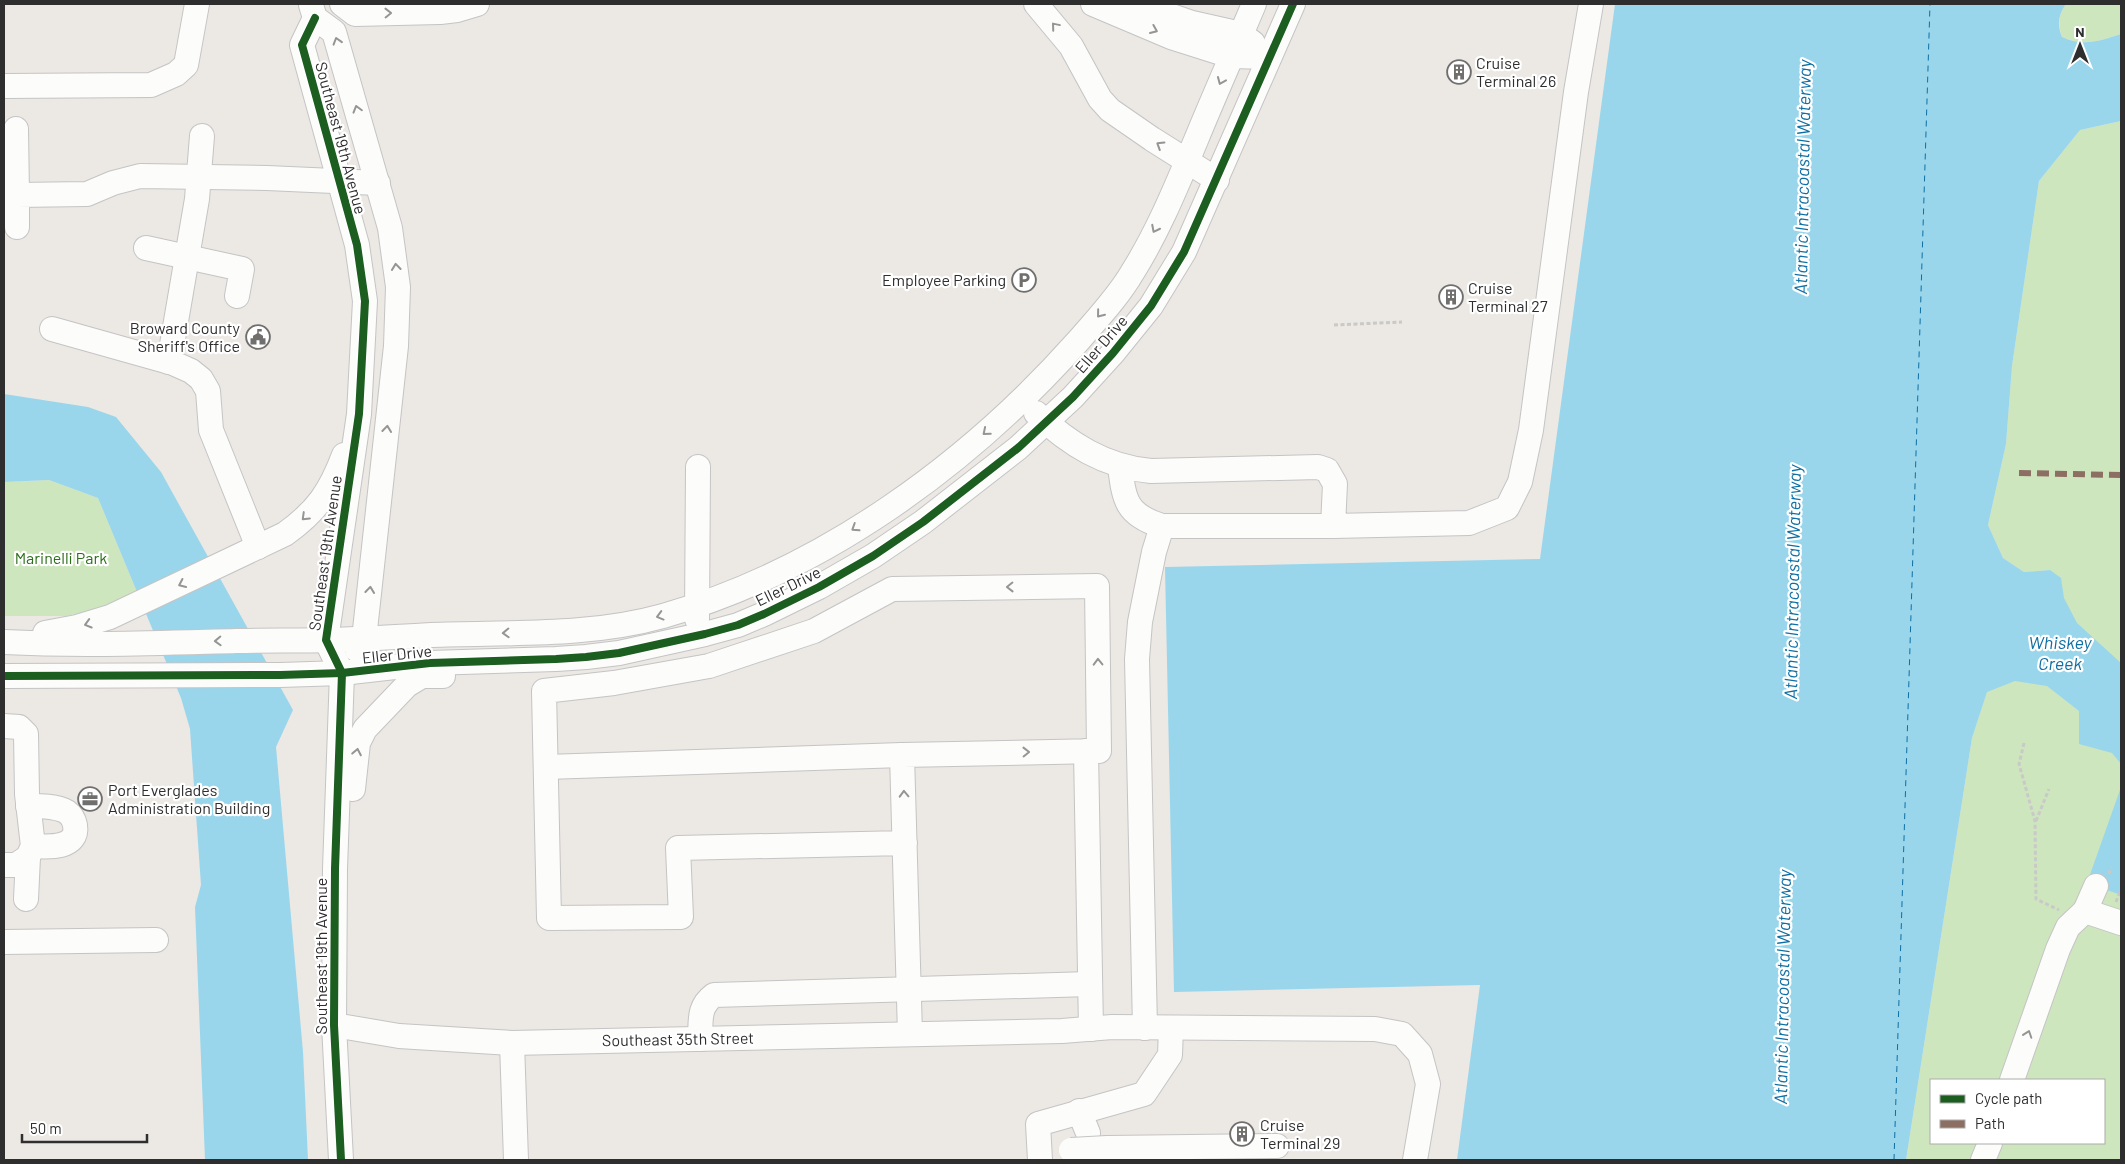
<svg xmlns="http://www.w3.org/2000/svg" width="2125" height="1164" font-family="Barlow,sans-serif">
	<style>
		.green { fill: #cee6be; fill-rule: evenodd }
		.water { fill: #99d6ec }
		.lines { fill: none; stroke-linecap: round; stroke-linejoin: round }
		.ferry { stroke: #0d6fa3; stroke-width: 1; stroke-dasharray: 6 5; stroke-linecap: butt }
		.minor-casing { stroke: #c5c4c5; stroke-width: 26 }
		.path { stroke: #c9c9c8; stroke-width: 3; stroke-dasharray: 4 2.5; stroke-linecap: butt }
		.minor { stroke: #fcfcfb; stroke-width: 24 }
		.minor-bridge-casing { stroke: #c5c4c5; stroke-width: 26; stroke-linecap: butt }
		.minor-bridge { stroke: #fcfcfb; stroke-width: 24 }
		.quiet { stroke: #8d6e63; stroke-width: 6; stroke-dasharray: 12 6; stroke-linecap: butt }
		.cycleway-casing { stroke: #fff; stroke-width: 11 }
		.cycleway { stroke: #1b5e20; stroke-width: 8 }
		.oneway { stroke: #959594 }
		.labels { text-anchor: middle; stroke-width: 4.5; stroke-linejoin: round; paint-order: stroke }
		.poi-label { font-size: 16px; fill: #2e2e2e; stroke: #fff; text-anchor: start }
		.street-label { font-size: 16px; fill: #2e2e2e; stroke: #fff }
		.park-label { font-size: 16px; fill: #2c6e1b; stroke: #fff }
		.water-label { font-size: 18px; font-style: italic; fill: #0d6fa3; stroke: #fff }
	</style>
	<rect width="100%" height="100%" fill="#ece8e4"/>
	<g class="green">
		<path d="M2066,4H2121V34C2100,41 2083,47 2062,37C2058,24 2058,15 2066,4Z"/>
		<path d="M2121,121V1160H1906L1972,738L1987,691L2050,570L2024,572L2003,558L1988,525L2006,444L2012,366L2039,181L2080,130ZM1931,1080H2104V1143H1931Z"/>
		<path d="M49,480L98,498L137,592L99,609L66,616H4V482Z"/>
	</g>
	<g class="water">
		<path d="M1615,4H2066C2058,15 2057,25 2062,37C2083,47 2100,41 2121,34V121L2080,130L2039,181L2012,366L2006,444L1988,525L2003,558L2024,572L2050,570L2061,578L2064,598L2077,623L2121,663V764L2112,753L2079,744V711L2047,686L2015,681L1987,692L1972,738L1906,1160H1457L1480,985L1174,992L1165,567L1540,559Z"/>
		<path d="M4,394L88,407L116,417L161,472L293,710L276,747L303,1052L308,1160H205L195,907L201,885L190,729L181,698L98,498L49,480L4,482Z"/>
		<path d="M2121,787V895L2087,883Z"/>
	</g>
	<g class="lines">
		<path class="ferry" d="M1894,1160L1930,4"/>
		<g class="minor-casing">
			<g id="minor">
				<path d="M342,4L355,14L440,12L457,10L477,4"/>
				<path d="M1036,4L1071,46L1100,99L1110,110L1152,139L1217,180"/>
				<path d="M1093,4L1171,37L1231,56L1269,57"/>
				<path d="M1137,4L1192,23L1241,34L1253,43"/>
				<path d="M311,5L315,18L334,32L390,228L398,287L396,346L364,639L357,650"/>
				<path d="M315,18L302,45L357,245L365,301L359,414L326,640L342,673L335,869L334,1025L341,1160"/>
				<path d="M4,86L151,85L176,74L186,65L197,4"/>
				<path d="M16,129L17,195"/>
				<path d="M17,227V195L87,194L113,183L140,176L267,178L378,183"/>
				<path d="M146,248L242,269L237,296"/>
				<path d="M52,329L173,363L191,371L201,379L208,391L211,430L258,547"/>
				<path d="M169,362L197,199L202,136"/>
				<path d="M1036,413C1069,444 1105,467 1151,471L1318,467L1327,470L1335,484L1333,526L1469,523L1507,508L1520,482L1531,430L1576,92L1591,4"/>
				<path d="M1120,466C1124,500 1126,515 1162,526H1333"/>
				<path d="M697,619L698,467"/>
				<path d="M45,633L77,627L110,617L285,534C317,511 330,492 344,455"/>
				<path d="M4,642C82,646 159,643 237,641C268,640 299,641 330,640C364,639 398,637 431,635C508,632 588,637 663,616C824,570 969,464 1079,340C1097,319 1118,297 1132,273C1158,232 1177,185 1196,140C1215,94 1235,49 1254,4"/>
				<path d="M4,676L280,675L342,673L430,663L556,659L586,657L619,653L705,634L738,625L764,614L819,587L873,556L923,522L1018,448L1073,397L1113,353L1151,306L1184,252L1293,4"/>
				<path d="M4,726L19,727L26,734L27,794L33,846L28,857L16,865H4"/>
				<path d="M1086,751L1091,1029"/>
				<path d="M546,767L902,755"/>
				<path d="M353,789L358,743L365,729L407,685L422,676H443"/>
				<path d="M28,806C40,806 57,806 67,812C71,815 74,820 75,825C79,849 48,847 33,846"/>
				<path d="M905,843L678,848L681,917L549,918L544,691L614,683L709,666L814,631L892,589L1097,586L1099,751L902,755L910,1034"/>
				<path d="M26,899L28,857"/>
				<path d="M2085,911L2096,886"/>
				<path d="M4,942L156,940"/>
				<path d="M334,1025L399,1036L512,1043L1062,1031L1112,1027L1375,1029L1402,1034L1420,1054L1428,1084L1415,1160"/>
				<path d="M1145,1028L1137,659L1140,622L1154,552L1162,526"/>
				<path d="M700,1039C701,1020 698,1007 714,995L1090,984"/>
				<path d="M512,1043L516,1160"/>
				<path d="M2012,1080L2058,949L2068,927L2085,911L2121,923"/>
				<path d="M1079,1111L1088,1133"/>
				<path d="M1107,1148L1277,1146"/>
				<path d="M1040,1160L1038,1124L1144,1094L1170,1055L1171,1028"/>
				<path d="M1983,1160L1990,1143"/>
			</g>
		</g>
		<g class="path">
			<path d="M1334,325L1402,322"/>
			<path d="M2024,743L2019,764L2035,821L2036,899L2059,910"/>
			<path d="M2036,821L2049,789"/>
			<path d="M2109,874L2111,867"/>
			<path d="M2116,902L2121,889"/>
		</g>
		<use href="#minor" class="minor"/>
		<g class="minor-bridge-casing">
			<path id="minor-bridge" d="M1071,1150L1107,1148"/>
		</g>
		<use href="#minor-bridge" class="minor-bridge"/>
		<path class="quiet" d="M2019,473L2121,475"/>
		<g class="cycleway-casing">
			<g id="cycleway">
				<path d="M315,18L302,45L357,245L365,301L359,414L326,640L342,673L335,869L334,1025L341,1160"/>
				<path d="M4,676L280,675L342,673L430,663L556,659L586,657L619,653L705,634L738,625L764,614L819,587L873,556L923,522L1018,448L1073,397L1113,353L1151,306L1184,252L1293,4"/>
			</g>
		</g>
		<use href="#cycleway" class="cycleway"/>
	</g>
	<defs><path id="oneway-chevron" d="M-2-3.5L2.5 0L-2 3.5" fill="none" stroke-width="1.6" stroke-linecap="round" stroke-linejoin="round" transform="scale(1.25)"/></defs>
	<g class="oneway">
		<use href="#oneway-chevron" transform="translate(388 13) rotate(-1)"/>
		<use href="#oneway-chevron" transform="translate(1055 26) rotate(-130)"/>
		<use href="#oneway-chevron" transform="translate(1154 30) rotate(23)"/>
		<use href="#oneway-chevron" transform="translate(337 41) rotate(-107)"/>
		<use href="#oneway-chevron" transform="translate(1221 81) rotate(113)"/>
		<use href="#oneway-chevron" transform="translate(357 109) rotate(-106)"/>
		<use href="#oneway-chevron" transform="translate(1160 145) rotate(-148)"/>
		<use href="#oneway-chevron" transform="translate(1155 229) rotate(117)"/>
		<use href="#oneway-chevron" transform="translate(396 267) rotate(-96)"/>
		<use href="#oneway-chevron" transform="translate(1100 314) rotate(129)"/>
		<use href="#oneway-chevron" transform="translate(387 429) rotate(-84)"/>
		<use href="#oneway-chevron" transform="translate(986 432) rotate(140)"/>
		<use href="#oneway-chevron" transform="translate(305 517) rotate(136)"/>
		<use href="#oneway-chevron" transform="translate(855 528) rotate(147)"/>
		<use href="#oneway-chevron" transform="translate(182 584) rotate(155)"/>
		<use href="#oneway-chevron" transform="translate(1010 587) rotate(179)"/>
		<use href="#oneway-chevron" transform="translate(370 590) rotate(-84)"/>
		<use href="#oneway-chevron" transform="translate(660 616) rotate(165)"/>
		<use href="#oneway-chevron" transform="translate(88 624) rotate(164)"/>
		<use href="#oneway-chevron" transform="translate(506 633) rotate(178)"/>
		<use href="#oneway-chevron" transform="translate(218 641) rotate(178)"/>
		<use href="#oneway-chevron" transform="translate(1098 662) rotate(-91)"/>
		<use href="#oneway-chevron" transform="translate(357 752) rotate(-79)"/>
		<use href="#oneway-chevron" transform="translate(1026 752) rotate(-1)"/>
		<use href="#oneway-chevron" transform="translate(904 794) rotate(-92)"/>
		<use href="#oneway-chevron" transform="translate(2028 1034) rotate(-71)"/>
	</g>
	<defs>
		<g id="building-ring" transform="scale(1.25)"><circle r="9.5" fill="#fff" stroke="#706f6e" stroke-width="1.5"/><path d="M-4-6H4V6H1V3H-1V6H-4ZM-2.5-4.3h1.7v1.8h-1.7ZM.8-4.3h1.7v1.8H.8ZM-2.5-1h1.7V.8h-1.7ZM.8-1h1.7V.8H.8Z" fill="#706f6e"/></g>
		<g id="parking-ring" transform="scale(1.25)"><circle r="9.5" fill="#fff" stroke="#706f6e" stroke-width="1.5"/><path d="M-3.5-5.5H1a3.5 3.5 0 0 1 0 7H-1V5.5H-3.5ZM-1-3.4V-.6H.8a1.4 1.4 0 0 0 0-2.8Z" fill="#706f6e"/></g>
		<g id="civic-ring" transform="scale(1.25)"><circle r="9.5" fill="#fff" stroke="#706f6e" stroke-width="1.5"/><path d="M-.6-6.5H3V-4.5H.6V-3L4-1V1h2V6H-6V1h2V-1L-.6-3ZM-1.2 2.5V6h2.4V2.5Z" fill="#706f6e"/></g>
		<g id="office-ring" transform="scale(1.25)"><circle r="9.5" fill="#fff" stroke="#706f6e" stroke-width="1.5"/><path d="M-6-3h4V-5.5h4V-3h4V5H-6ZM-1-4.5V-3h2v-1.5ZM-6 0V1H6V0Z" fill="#706f6e"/></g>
	</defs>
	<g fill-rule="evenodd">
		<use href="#building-ring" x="1459" y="72"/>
		<use href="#parking-ring" x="1024" y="280"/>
		<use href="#building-ring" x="1451" y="297"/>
		<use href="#civic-ring" x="258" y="337"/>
		<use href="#office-ring" x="90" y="799"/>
		<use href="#building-ring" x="1242" y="1134"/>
	</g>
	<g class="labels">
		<g class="poi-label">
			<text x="1476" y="69">Cruise<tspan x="1476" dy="18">Terminal 26</tspan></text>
			<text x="1006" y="286" text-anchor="end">Employee Parking</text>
			<text x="1468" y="294">Cruise<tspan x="1468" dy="18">Terminal 27</tspan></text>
			<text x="240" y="334" text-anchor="end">Broward County<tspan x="240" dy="18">Sheriff's Office</tspan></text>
			<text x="108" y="796">Port Everglades<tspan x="108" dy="18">Administration Building</tspan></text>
			<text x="1260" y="1131">Cruise<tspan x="1260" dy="18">Terminal 29</tspan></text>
		</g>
		<g class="street-label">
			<text transform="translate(341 138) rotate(75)" y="6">Southeast 19th Avenue</text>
			<text transform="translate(1101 344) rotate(-49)" y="6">Eller Drive</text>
			<text transform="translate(325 553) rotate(-82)" y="6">Southeast 19th Avenue</text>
			<text transform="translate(788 586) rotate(-26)" y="6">Eller Drive</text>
			<text transform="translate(397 654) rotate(-6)" y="6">Eller Drive</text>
			<text transform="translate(321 956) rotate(-90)" y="6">Southeast 19th Avenue</text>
			<text transform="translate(678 1039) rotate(-1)" y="6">Southeast 35th Street</text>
		</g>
		<g class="park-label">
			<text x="61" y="564">Marinelli Park</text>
		</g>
		<g class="water-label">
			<text transform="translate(1803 177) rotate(-89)" y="6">Atlantic Intracoastal Waterway</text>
			<text transform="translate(1793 582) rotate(-89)" y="6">Atlantic Intracoastal Waterway</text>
			<text x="2060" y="649">Whiskey<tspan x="2060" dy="21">Creek</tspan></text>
			<text transform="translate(1783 987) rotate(-89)" y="6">Atlantic Intracoastal Waterway</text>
		</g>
	</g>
	<rect width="2125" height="1164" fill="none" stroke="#2e2e2e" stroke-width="10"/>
	<rect x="1930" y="1079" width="175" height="65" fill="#ffffff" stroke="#ababab"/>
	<rect x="1940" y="1095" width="25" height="8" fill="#1b5e20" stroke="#ababab"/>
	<text x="1975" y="1104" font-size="15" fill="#2e2e2e">Cycle path</text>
	<rect x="1940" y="1120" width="25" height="8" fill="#8d6e63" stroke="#ababab"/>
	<text x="1975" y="1129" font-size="15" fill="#2e2e2e">Path</text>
	<g transform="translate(2080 45)" stroke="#ffffff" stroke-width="4" paint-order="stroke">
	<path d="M0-4L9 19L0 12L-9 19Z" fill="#2e2e2e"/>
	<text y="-8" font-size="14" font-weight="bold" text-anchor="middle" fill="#2e2e2e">N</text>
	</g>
	<path d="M22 1134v8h125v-8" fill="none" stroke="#2e2e2e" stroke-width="2.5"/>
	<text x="30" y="1134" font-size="15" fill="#2e2e2e" stroke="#ffffff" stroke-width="4" paint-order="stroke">50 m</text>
</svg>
